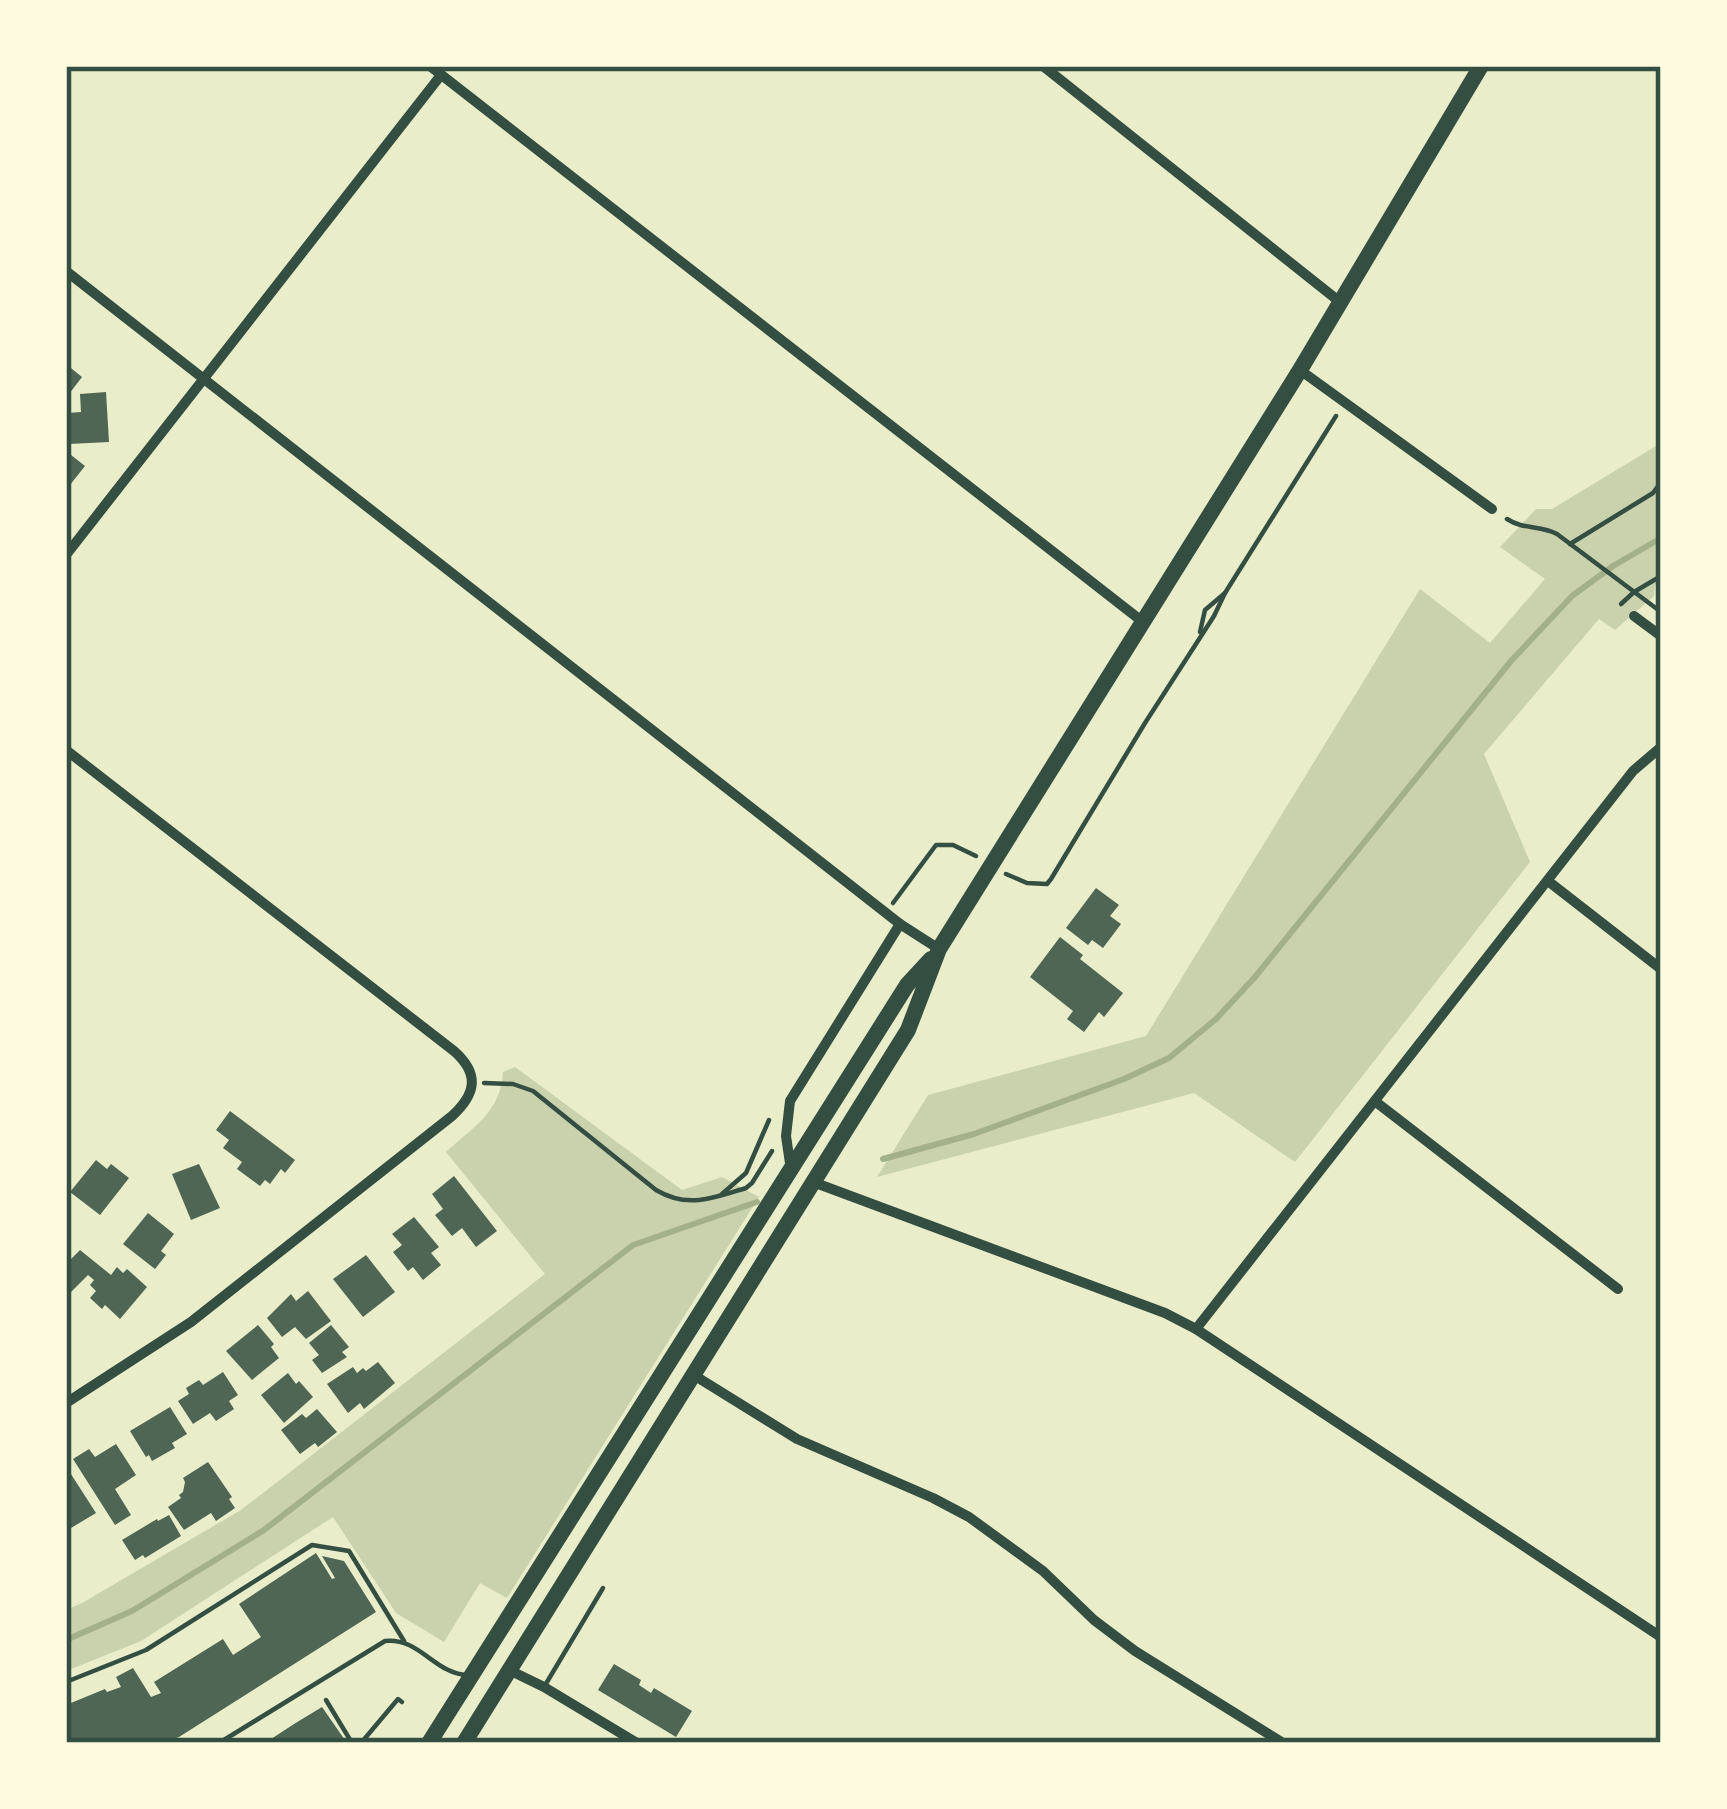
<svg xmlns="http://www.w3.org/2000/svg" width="1727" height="1809" font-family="'Titillium Web',sans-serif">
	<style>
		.green { fill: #cad2ad }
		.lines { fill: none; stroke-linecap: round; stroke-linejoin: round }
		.stream { stroke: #a3b18a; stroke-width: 6 }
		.building { fill: #4f6655 }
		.path { stroke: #344e41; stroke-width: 4.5 }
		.service { stroke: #344e41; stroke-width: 4.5 }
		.minor { stroke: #344e41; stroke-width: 10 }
		.primary { stroke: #344e41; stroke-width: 16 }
		.neatline { fill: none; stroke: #344e41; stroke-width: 4.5 }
	</style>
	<rect width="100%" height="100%" fill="#e9edc9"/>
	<g class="green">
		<path d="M1661,443V581L1655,585L1654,596L1615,630L1599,619L1484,754L1530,862L1295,1162L1194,1093L877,1177L928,1095L1146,1036L1420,589L1490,643L1545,579L1500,547L1536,509H1552Z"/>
		<path d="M515,1067L682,1190L722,1177L759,1197L507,1598L480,1583L444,1642L396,1613L333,1517L141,1641L66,1671V1610L82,1603L241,1510L545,1274L446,1152C473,1127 501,1112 503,1072Z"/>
	</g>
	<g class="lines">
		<g class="stream">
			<path d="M883,1159L974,1134L1124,1079L1169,1058L1216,1019L1255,977L1511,661L1572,596L1613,566L1661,538"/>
			<path d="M66,1640L132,1611L264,1530L633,1245L757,1202"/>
		</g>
	</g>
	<g class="building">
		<path d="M66,364L82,377L66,398Z"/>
		<path d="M106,392L109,442L69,444L67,413L81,412L80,394Z"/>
		<path d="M66,451L85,466L66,490Z"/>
		<path d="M1096,888L1119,905L1110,916L1121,924L1103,948L1092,940L1088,945L1066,928Z"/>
		<path d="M1060,937L1083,955L1080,959L1123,993L1104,1017L1099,1012L1084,1032L1067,1019L1073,1011L1030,977Z"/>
		<path d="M230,1111L295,1160L285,1173L281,1169L270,1184L265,1180L260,1186L237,1169L242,1162L223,1148L229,1140L216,1130Z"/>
		<path d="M96,1160L107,1169L111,1164L129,1178L100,1215L70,1192Z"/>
		<path d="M199,1164L220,1208L191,1220L172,1174Z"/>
		<path d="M454,1176L497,1231L476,1247L462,1228L452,1236L435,1215L443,1209L432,1194Z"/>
		<path d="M148,1213L174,1234L161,1251L166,1255L155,1269L123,1244Z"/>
		<path d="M414,1217L439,1247L431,1253L441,1265L423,1280L413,1267L408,1271L393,1252L402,1245L392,1234Z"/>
		<path d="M80,1250L111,1275L117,1267L123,1273L127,1269L147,1287L120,1319L105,1305L102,1309L90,1298L96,1291L90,1285L94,1280L88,1275L71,1292L66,1287V1264Z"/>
		<path d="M366,1255L395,1292L363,1317L333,1279Z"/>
		<path d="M308,1291L331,1321L306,1339L295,1327L282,1337L267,1318L291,1294L296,1301Z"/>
		<path d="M258,1325L274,1344L271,1347L279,1358L252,1380L226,1351Z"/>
		<path d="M331,1325L349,1347L342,1352L347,1357L322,1373L312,1360L319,1355L309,1343Z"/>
		<path d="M378,1362L395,1383L364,1409L360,1403L348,1413L327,1384L353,1367L357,1373L363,1368L366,1371Z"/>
		<path d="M223,1372L238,1395L229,1401L234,1409L216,1421L210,1413L193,1424L178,1401L189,1394L186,1388L199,1380L203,1385Z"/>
		<path d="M288,1373L296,1384L299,1381L313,1397L284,1423L261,1395Z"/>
		<path d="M170,1407L187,1434L172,1443L175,1448L152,1461L149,1455L146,1457L130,1431Z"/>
		<path d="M317,1409L337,1432L318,1447L315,1443L300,1454L281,1430L302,1414L306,1418Z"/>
		<path d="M116,1444L136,1475L115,1489L131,1515L115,1525L73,1459L89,1449L95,1457Z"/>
		<path d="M208,1462L232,1497L229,1499L235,1508L216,1521L211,1513L184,1530L168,1507L181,1498L179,1495L183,1492L185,1482L183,1478Z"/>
		<path d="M69,1471L96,1513L66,1531V1473Z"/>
		<path d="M169,1515L181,1536L145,1558L143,1555L135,1560L122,1540L157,1519L158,1521Z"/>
		<path d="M316,1553L332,1579L335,1578L322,1556L344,1561L376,1612L179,1737L163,1743H66V1705L105,1689L107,1692L121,1687L116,1677L133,1668L151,1697L161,1693L154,1682L223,1639L233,1655L261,1637L239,1604Z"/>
		<path d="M614,1664L641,1680L639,1685L651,1693L654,1688L692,1711L676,1737L598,1690Z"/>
		<path d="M322,1707L347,1743H265L294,1724Z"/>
	</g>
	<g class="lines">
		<g class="path">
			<path d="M1507,519C1524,530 1540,525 1557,534L1661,612"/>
			<path d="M1570,544L1653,493L1661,482"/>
			<path d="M1621,604L1634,592L1661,576"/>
			<path d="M1200,632L1205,610L1225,593"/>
			<path d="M1006,874L1027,883L1047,884L1051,879L1145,723L1214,616L1225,593L1336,416"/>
			<path d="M893,903L936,845H953L976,856"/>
			<path d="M484,1083L513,1084L533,1091L656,1190C688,1209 712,1198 746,1188L752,1183L772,1151"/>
			<path d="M722,1194L746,1173L769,1120"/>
			<path d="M326,1700L352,1743"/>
			<path d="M361,1743L398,1699L402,1702"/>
		</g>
		<g class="service">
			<path d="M66,1682L146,1650L312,1545L349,1551L404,1641"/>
			<path d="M544,1687L603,1588"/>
			<path d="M219,1743L385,1641C419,1637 435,1674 467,1675"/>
		</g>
		<g class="minor">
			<path d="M430,66L1143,622"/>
			<path d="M1043,66L1340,302"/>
			<path d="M66,271L900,924L939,949"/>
			<path d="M1300,370L1492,509"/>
			<path d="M66,555L441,75"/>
			<path d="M1634,616L1661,636"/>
			<path d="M66,750L454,1051C480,1074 476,1094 452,1116L191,1322L66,1403"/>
			<path d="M1548,881L1661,969"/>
			<path d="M1376,1102L1618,1289"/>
			<path d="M791,1170L786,1136L790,1101L900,924"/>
			<path d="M813,1182L1165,1313L1196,1329L1661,1637"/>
			<path d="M1196,1329L1633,771L1661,747"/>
			<path d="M692,1374L797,1439L933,1498L969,1517L1043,1571L1094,1620L1135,1651L1283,1743"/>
			<path d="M509,1670L544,1687L637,1743"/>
		</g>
		<g class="primary">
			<path d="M429,1743L907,985L931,959"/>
			<path d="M464,1743L908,1030L939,949L1300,370L1481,66"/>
		</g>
	</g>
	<rect width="1727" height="1809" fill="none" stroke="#fefae0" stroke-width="138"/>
	<rect x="69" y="69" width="1589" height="1671" class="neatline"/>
</svg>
